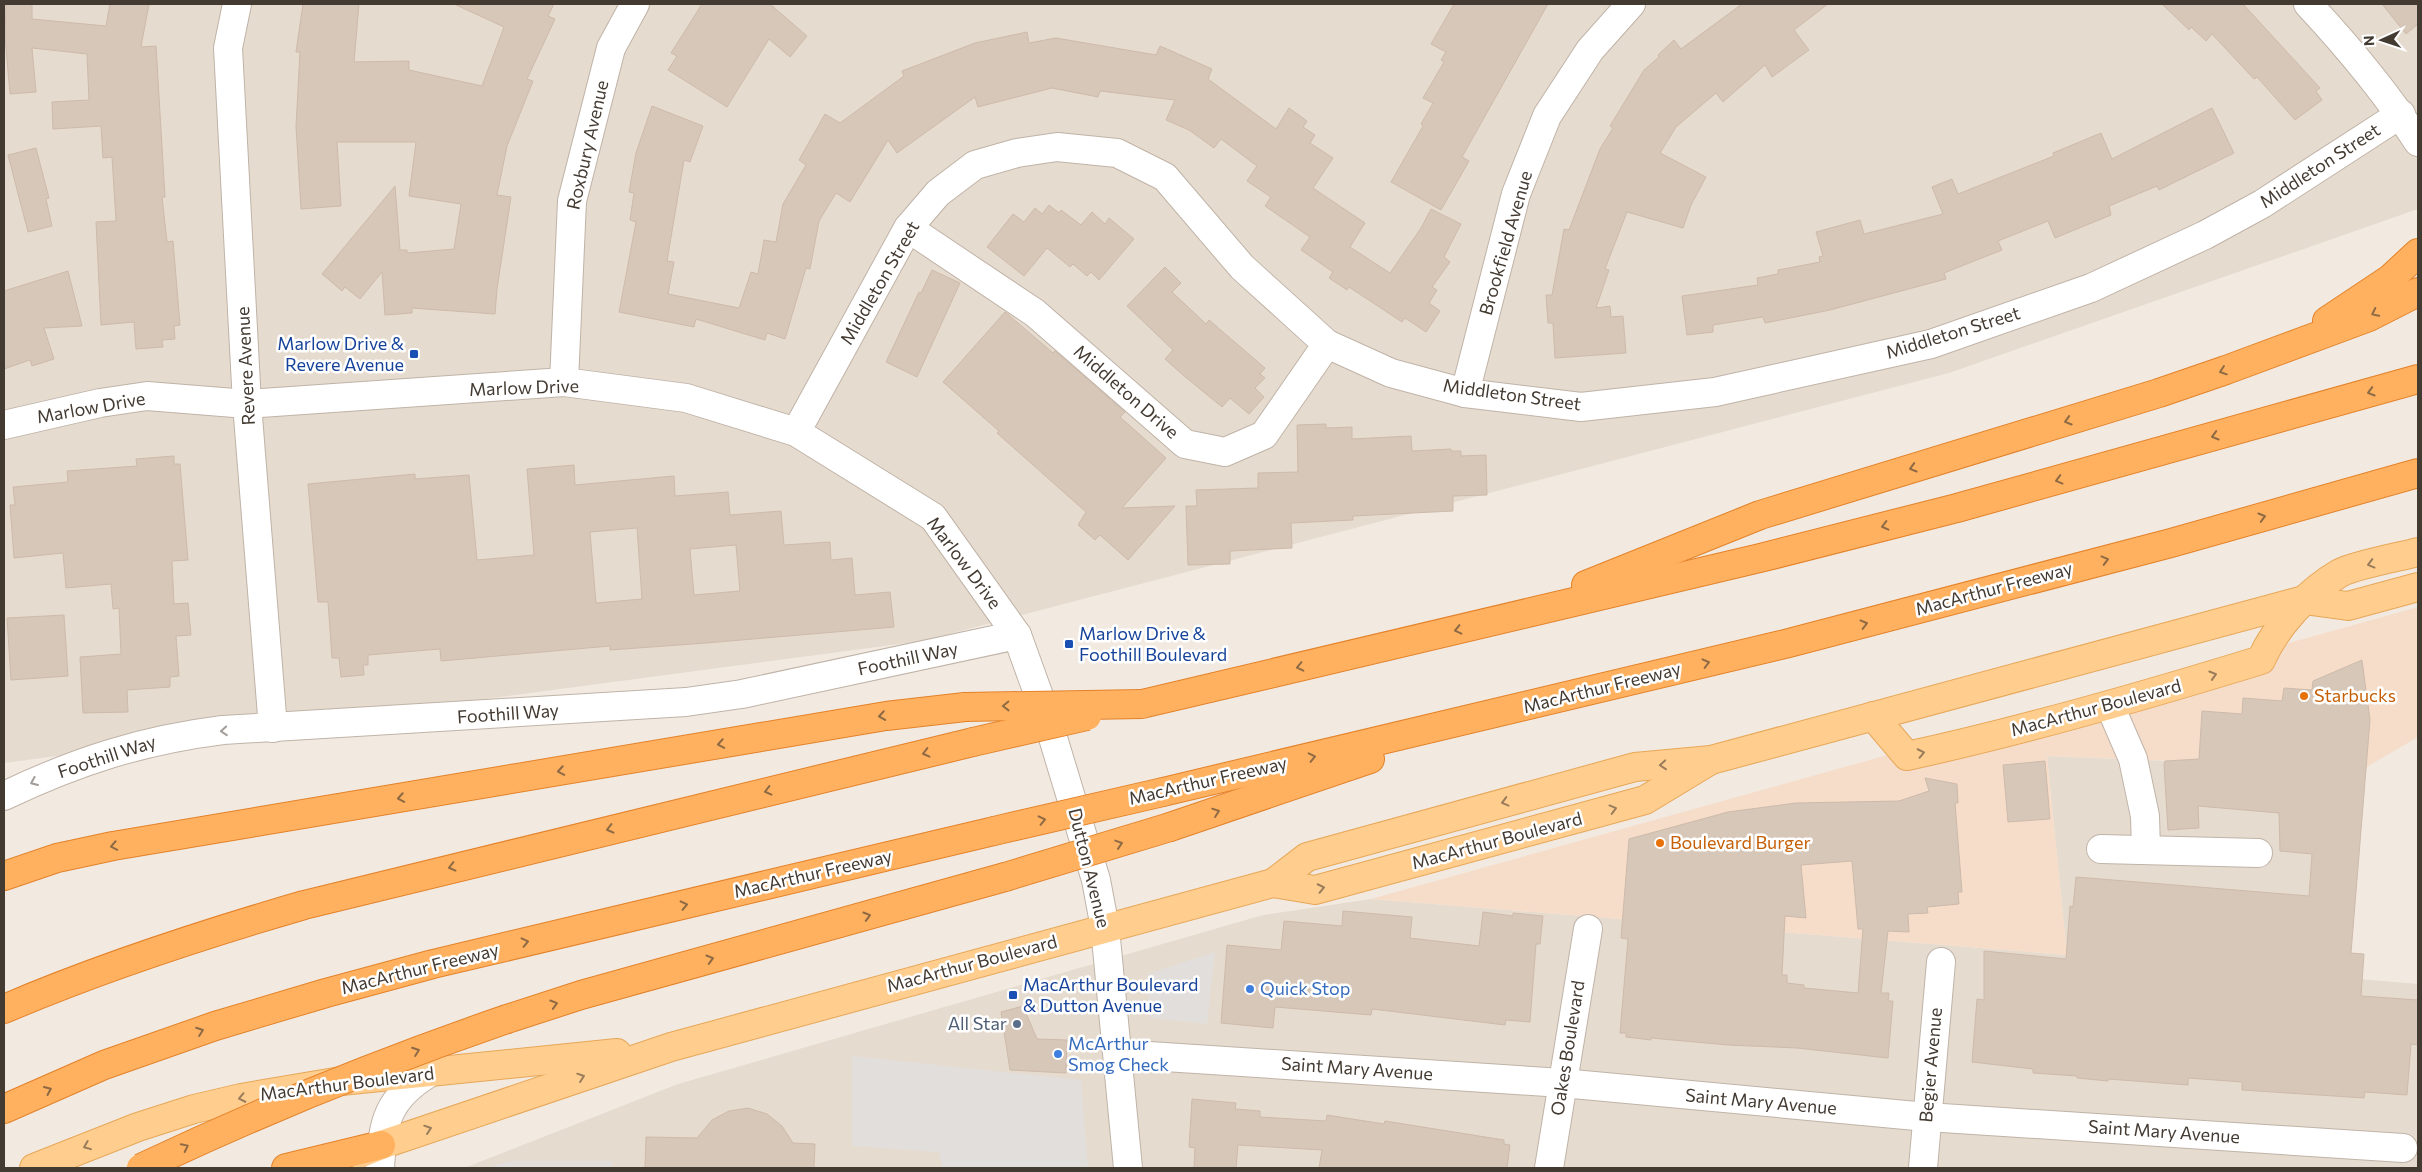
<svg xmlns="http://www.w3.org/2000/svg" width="2422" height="1172" font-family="Commissioner,sans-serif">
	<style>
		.residential { fill: #e6dbcf }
		.commercial { fill: #f6ddca }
		.parking { fill: #e1dedb }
		.building { fill: #d6c7b9; stroke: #cebaaa; fill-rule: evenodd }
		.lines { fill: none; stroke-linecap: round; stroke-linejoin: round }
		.minor-casing { stroke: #c0b3a7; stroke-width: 30 }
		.major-casing { stroke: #e7a759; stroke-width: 30 }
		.highway-casing { stroke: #e3822a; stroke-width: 30 }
		.minor { stroke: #fff; stroke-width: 28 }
		.major { stroke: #ffcd8d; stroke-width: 28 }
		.highway { stroke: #ffb15f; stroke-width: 28 }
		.highway-bridge-casing { stroke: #e3822a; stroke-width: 30; stroke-linecap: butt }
		.highway-bridge { stroke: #ffb15f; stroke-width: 28 }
		.oneway { stroke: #8e6a44 }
		.oneway2 { stroke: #987c5b }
		.oneway3 { stroke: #a19c98 }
		.transit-dot { fill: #1a4fb4; stroke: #fff; stroke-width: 2 }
		.food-dot { fill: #e8710a; stroke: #fff; stroke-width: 2 }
		.shop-dot { fill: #3f7fe0; stroke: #fff; stroke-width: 2 }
		.service-dot { fill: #5c6f8a; stroke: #fff; stroke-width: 2 }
		.labels { text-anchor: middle; stroke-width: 5; stroke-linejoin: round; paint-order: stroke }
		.street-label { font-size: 18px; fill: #433a32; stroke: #fff }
		.transit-label { font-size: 18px; fill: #164399; stroke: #fff; text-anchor: start }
		.food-label { font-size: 18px; fill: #c56008; stroke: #fff; text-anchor: start }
		.shop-label { font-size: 18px; fill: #366cbe; stroke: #fff; text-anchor: start }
		.service-label { font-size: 18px; fill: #4e5e75; stroke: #fff; text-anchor: end }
	</style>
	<rect width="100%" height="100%" fill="#f2eae1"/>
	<g class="residential">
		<path d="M4,4H2418V209L1949,373L922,641L4,763Z"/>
		<path d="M2047,756L2317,767L2313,975L2418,984V1168H464L678,1084L1263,915L1371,899L2067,955Z"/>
	</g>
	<path class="commercial" d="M2418,607V737L2365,768L2047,756L2067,955L1371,899Z"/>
	<g class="parking">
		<path d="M1215,952L1207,1024L1150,1018L1147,974Z"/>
		<path d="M852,1056L1081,1080L1088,1168H942L939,1152L852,1146Z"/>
		<path d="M510,1161H612V1168H487Z"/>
	</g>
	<g class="building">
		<path d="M6,4H32V19L106,26L110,4H149L141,47L156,46L165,197H162L167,242L173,241L180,325L174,326L175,339L162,340L163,347L136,349L134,322L101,325L96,222L116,221L112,157L103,158L101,126L53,129L52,102L89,100L87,54L32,48L36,92L10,94L5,37Z"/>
		<path d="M303,4H359L354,62L409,61V70L482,86L504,27L454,4H554L548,16L555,19L527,79L533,81L507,146L497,195L511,197L497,289L495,314L412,308V313L385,315L382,272L360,299L345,287L342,291L322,274L395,186L400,250H407V253L454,249L461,204L409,196L416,142H337L341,206L301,209L296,126L300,52H296Z"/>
		<path d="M702,4H770L807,36L790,57L769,39L727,107L668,70L677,56L671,53Z"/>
		<path d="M1454,4H1548L1462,157L1469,161L1441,210L1391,182L1423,126L1421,124L1433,103L1423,98L1444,62L1441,60L1446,52L1431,44Z"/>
		<path d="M1742,4H1828L1794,30L1809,50L1772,77L1765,65L1723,102L1716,93L1676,127L1660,153L1706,177L1691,205L1683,228L1627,212L1605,269L1609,270L1596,308L1610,306L1611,317L1623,316L1626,353L1555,358L1553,323H1548L1546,295H1552L1564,229L1569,230L1600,149L1613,128L1610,126L1644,70L1659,57L1658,55L1674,40L1681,49Z"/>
		<path d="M2162,4H2243L2320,88L2316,91L2322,100L2295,120L2257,77L2254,79L2212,34L2206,41L2191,27L2189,30Z"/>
		<path d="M2382,4H2418V24L2406,34Z"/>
		<path d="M1027,32L1029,43L1056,38L1156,55L1160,46L1212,69L1208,79L1276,129L1289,108L1307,121L1303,127L1315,135L1310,143L1333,158L1313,188L1365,223L1350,247L1390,273L1421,228L1431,209L1461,224L1444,257L1450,262L1432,287L1437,290L1429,303L1440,311L1426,332L1405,318L1402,322L1349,287L1347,290L1329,278L1333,272L1301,250L1310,237L1265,206L1271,197L1247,181L1257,166L1221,139L1214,148L1189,130L1166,120L1175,100L1100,91L1098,97L1052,88L978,107L975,97L897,153L888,140L850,202L836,193L819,221L810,269L806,268L785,339L767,333L765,340L696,319L694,327L619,312L636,222L630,220L634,193L629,192L636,153L652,106L703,126L690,162L684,160L667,261L674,262L668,294L739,308L751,272L758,274L764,240L776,242L783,204L806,165L799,160L825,114L840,123L904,76L902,71L975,43Z"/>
		<path d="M2212,108L2234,153L2159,190L2157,186L2109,206L2111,215L2055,238L2048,221L1998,241L2002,250L1944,273L1946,279L1830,310L1765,323L1763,317L1713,325V332L1687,335L1682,296L1758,285L1757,278L1778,274V270L1820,262L1819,257L1823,256L1816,232L1860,220L1864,234L1943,214L1932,187L1952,179L1958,194L2054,156L2053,153L2101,133L2112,159Z"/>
		<path d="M36,148L49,198L46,199L52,226L28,232L8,155Z"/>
		<path d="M1049,205L1059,213L1061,210L1081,225L1092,212L1105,224L1109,218L1134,239L1099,280L1091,272L1087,276L1073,264L1070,267L1047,248L1024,276L987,247L1013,214L1024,222L1035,208L1042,214Z"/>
		<path d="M1165,267L1181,283L1172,292L1206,324L1209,320L1265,368L1260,374L1265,378L1255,388L1264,397L1249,414L1230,398L1222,407L1183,375L1165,359L1173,350L1127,306Z"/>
		<path d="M932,270L960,283L917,377L886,362L919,292L921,293Z"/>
		<path d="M68,271L82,326L44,328L54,359L32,366L30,360L4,369V291Z"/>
		<path d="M1005,312L1053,353L1055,351L1125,412L1120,417L1166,458L1122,508L1175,506L1128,560L1100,535L1095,540L1078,525L1086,512L997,433L999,431L943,382Z"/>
		<path d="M1326,424V428L1352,427V439L1411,436L1412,451L1451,449V451H1461V456L1486,455L1487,495L1453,496V511L1353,516V520L1291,523L1292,548L1230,551V564L1188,565L1186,506H1197L1196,490L1258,488V473L1298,472L1297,425Z"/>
		<path d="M174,456V464H180L188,560L172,561L174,604L188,603L191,635L176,636L179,676L170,677V687L127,690L128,712L83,713L80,657L121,654L119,608L113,609L111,584L66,588L63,553L14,558L10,505H15L13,487L68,482L67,471L137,466L136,459Z"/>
		<path d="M574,465L575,485L674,476L675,496L728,492L730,515L781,511L784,545L830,542L831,560L852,558L855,595L890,592L894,627L706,643L610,650V646L441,661L440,649L368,655V665H363L364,675L341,677L339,658H332L328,602H318L308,484L415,474V479L469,475L477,560L534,555L527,469ZM637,528L642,599L596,603L590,532ZM736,545L740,591L694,595L690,549Z"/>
		<path d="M64,615L68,676L11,680L7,618Z"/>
		<path d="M2362,660L2370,720L2351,953L2364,954L2361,996L2418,1000V1045L2411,1044L2407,1095L2365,1092L2364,1098L2242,1090V1082L2188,1078V1085L2108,1079V1081L2077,1078V1076L2033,1073V1069L1972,1062L1977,999L1984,1000V951L2066,959L2070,906L2073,907L2076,877L2309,896L2312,854L2280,851L2279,813L2198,806L2199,828L2168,830L2164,765L2165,761L2199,759L2202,711L2242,714L2243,698L2282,701L2284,688L2312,690L2313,681Z"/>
		<path d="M2045,761L2050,819L2008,822L2003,765Z"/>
		<path d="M1925,778L1957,784L1958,803H1955L1962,892H1958L1959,904L1927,907L1928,913L1908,914L1909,932L1888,931L1881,993H1889L1888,1001H1893L1888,1058L1797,1048L1728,1045L1651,1038V1040L1626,1037V1033H1620L1628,939L1621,938L1629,839L1728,812L1796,803L1899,801L1929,791ZM1852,861L1858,929H1863L1858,993L1804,988V985L1787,983V975H1782L1785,916L1806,918L1801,865Z"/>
		<path d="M1343,911L1412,917L1410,938L1479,946L1483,912L1513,916V913L1543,916L1540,944H1536L1530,1022L1506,1020L1505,1025L1372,1009L1371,1015L1275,1007L1273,1028L1221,1023L1227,945L1281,950L1284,921L1342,926Z"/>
		<path d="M1023,1006L1037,1039L1067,1040L1066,1073L1010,1070L1001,1012Z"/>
		<path d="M1192,1099L1236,1103L1235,1109L1260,1111V1117L1326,1121L1327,1115L1384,1124L1385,1121L1504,1140V1144L1510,1145L1507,1168H1319L1322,1150L1238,1145L1236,1168H1194L1195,1148L1189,1147Z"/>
		<path d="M748,1108L767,1114L782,1126L793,1143L815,1144L814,1168H645L646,1137L697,1138L712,1120L729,1111Z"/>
	</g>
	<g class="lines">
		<g class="minor-casing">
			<g id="minor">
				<path d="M237,4L228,48L247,404L273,728"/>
				<path d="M2308,4C2348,47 2386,92 2418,142"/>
				<path d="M908,228L1035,313L1185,444L1225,452L1264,435L1327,344"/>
				<path d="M564,382L572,201L611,48L635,4"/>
				<path d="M1465,393L1516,194L1547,116L1590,50L1631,4"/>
				<path d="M4,425L100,403L147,396L247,404L564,382L686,398L796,432L933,517L1017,635L1047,718L1096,880L1105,928L1128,1168"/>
				<path d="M796,432L908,228L938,193L975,165L1017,153L1057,147L1117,153L1165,177L1242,267L1327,344L1391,373L1465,393L1581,407L1715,392L1931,344L2091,288L2205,235L2262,204L2401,114"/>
				<path d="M2110,706L2133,759L2145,816L2146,850"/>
				<path d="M4,796C77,761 143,740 223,730L686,702L742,694L1017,635"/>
				<path d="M2101,849L2258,853"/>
				<path d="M1119,1054L1562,1083L1927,1117L2403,1148"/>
				<path d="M380,1168C383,1121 387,1099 429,1073"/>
				<path d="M1549,1168L1588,929"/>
				<path d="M1923,1168L1941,962"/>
			</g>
		</g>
		<g class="major-casing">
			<g id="major">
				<path d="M1873,716L1907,756C2027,730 2144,696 2261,660C2276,626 2307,592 2340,573C2355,565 2399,557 2418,552"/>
				<path d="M1273,883L1307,857L1635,767L1711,760L2304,600L2348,606L2418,587"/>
				<path d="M359,1154L381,1145L671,1047L1273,883L1315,890L1645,800L1711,760"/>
				<path d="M34,1168L138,1127L194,1109L241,1098L341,1081L617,1053"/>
			</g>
		</g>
		<g class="highway-casing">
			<g id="highway">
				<path d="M2327,321L2390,279L2418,253"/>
				<path d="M1586,585L1760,515L2159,393L2226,370L2369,317L2418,292"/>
				<path d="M1142,704L1760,558L1957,508L2418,379"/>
				<path d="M1163,792L1785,644L2171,543L2418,473"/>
				<path d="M1170,827L1370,759"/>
				<path d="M4,876L57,858L113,846L886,716L965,707"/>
				<path d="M4,1009C102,967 201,935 304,905L973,742"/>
				<path d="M507,1019L581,995L1005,877"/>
				<path d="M4,1109L104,1065L215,1026L326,993L433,964L994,831"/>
				<path d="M286,1168L381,1145"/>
			</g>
		</g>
		<use href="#minor" class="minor"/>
		<use href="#major" class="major"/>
		<use href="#highway" class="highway"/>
		<g class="highway-bridge-casing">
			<g id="highway-bridge">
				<path d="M965,707L1142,704"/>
				<path d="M973,742L1087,716"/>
				<path d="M994,831L1163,792"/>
				<path d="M1005,877L1170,827"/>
				<path d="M141,1168C261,1111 382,1062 507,1019"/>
			</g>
		</g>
		<use href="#highway-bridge" class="highway-bridge"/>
	</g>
	<defs><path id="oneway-chevron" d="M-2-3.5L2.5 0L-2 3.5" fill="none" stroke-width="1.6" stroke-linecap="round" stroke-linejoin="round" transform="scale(1.25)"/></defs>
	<g class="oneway">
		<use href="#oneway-chevron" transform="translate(2375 313) rotate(154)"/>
		<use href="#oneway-chevron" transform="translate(2223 371) rotate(161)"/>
		<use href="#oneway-chevron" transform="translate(2371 392) rotate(164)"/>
		<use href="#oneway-chevron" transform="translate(2068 421) rotate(163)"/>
		<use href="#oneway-chevron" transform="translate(2215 436) rotate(164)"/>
		<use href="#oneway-chevron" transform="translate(1913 468) rotate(164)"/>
		<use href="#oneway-chevron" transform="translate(2059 480) rotate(165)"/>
		<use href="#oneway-chevron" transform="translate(2262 517) rotate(-16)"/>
		<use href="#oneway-chevron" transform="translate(1885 526) rotate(166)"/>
		<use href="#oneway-chevron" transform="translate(2105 560) rotate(-15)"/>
		<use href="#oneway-chevron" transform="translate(1864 624) rotate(-14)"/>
		<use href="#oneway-chevron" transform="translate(1458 630) rotate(167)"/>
		<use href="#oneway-chevron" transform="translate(1706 663) rotate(-14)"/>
		<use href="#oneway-chevron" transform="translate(1300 667) rotate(167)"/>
		<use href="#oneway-chevron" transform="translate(1006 706) rotate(179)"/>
		<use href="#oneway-chevron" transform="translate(882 716) rotate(171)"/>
		<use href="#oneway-chevron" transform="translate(721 744) rotate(170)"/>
		<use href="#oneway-chevron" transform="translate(926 753) rotate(166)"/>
		<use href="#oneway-chevron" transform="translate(1312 757) rotate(-13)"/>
		<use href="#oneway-chevron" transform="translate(561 771) rotate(170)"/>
		<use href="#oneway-chevron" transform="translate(768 791) rotate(166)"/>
		<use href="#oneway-chevron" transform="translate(401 798) rotate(170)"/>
		<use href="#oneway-chevron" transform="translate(1216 812) rotate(-19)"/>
		<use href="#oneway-chevron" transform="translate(1042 820) rotate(-13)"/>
		<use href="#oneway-chevron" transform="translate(610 829) rotate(166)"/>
		<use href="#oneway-chevron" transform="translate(1119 844) rotate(-18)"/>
		<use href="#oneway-chevron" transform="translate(114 846) rotate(169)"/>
		<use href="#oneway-chevron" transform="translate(452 867) rotate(166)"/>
		<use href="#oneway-chevron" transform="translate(684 905) rotate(-13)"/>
		<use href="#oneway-chevron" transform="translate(867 916) rotate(-16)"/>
		<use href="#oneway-chevron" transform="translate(525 942) rotate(-13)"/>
		<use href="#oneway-chevron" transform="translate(710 959) rotate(-16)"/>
		<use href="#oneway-chevron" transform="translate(554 1004) rotate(-17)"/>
		<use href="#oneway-chevron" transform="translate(200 1031) rotate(-20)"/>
		<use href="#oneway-chevron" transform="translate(416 1051) rotate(-20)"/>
		<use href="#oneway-chevron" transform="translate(48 1090) rotate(-24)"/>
		<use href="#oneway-chevron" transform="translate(185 1147) rotate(-26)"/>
	</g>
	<g class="oneway2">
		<use href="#oneway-chevron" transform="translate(2371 564) rotate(165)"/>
		<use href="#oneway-chevron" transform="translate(2213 675) rotate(-17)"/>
		<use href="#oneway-chevron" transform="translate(1921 753) rotate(-12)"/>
		<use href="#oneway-chevron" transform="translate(1663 765) rotate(175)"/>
		<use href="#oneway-chevron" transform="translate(1505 802) rotate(165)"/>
		<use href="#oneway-chevron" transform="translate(1613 809) rotate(-15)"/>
		<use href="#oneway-chevron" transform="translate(1321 888) rotate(-12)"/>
		<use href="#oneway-chevron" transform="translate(581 1077) rotate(-19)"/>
		<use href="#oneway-chevron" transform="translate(242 1098) rotate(168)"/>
		<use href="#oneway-chevron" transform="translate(428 1129) rotate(-19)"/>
		<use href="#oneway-chevron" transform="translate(87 1146) rotate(158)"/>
	</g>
	<g class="oneway3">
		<use href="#oneway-chevron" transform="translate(224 731) rotate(176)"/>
		<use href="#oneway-chevron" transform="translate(34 782) rotate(157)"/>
	</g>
	<g class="transit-dot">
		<rect x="409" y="349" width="10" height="10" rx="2.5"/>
		<rect x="1064" y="639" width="10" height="10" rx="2.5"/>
		<rect x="1008" y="990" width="10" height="10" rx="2.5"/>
	</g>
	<g class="food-dot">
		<circle cx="2304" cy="696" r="5"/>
		<circle cx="1660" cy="843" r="5"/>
	</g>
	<g class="shop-dot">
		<circle cx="1250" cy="989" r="5"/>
		<circle cx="1058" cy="1054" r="5"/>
	</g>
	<circle class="service-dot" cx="1017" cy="1024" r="5"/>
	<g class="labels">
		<g class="street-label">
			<text transform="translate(588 145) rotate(-77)" y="6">Roxbury Avenue</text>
			<text transform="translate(2320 166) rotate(-33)" y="6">Middleton Street</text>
			<text transform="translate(1506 243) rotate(-74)" y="6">Brookfield Avenue</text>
			<text transform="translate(880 283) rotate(-60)" y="6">Middleton Street</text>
			<text transform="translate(1953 333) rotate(-17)" y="6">Middleton Street</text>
			<text transform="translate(246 366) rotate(-93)" y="6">Revere Avenue</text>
			<text transform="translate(524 388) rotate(-2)" y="6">Marlow Drive</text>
			<text transform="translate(1126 392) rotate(41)" y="6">Middleton Drive</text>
			<text transform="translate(1512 395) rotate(8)" y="6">Middleton Street</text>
			<text transform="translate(91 408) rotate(-10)" y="6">Marlow Drive</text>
			<text transform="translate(964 563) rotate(53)" y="6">Marlow Drive</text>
			<text transform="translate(1994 589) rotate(-15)" y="6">MacArthur Freeway</text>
			<text transform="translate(908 659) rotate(-12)" y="6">Foothill Way</text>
			<text transform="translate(1602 688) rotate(-14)" y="6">MacArthur Freeway</text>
			<text transform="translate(2096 708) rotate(-15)" y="6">MacArthur Boulevard</text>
			<text transform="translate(508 714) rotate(-4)" y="6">Foothill Way</text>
			<text transform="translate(107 757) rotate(-18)" y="6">Foothill Way</text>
			<text transform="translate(1208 781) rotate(-13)" y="6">MacArthur Freeway</text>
			<text transform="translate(1497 841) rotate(-15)" y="6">MacArthur Boulevard</text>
			<text transform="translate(1089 868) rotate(76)" y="6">Dutton Avenue</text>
			<text transform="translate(813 874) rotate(-13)" y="6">MacArthur Freeway</text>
			<text transform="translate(972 964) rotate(-15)" y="6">MacArthur Boulevard</text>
			<text transform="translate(420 969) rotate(-14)" y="6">MacArthur Freeway</text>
			<text transform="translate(1568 1048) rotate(-81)" y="6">Oakes Boulevard</text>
			<text transform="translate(1931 1065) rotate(-85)" y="6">Begier Avenue</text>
			<text transform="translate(1357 1069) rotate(4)" y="6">Saint Mary Avenue</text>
			<text transform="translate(347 1084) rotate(-7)" y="6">MacArthur Boulevard</text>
			<text transform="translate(1761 1102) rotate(5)" y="6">Saint Mary Avenue</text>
			<text transform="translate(2164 1132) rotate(4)" y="6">Saint Mary Avenue</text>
		</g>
		<g class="transit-label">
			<text x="404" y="350" text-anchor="end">Marlow Drive &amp;<tspan x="404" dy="21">Revere Avenue</tspan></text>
			<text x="1079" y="640">Marlow Drive &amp;<tspan x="1079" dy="21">Foothill Boulevard</tspan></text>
			<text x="1023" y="991">MacArthur Boulevard<tspan x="1023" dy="21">&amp; Dutton Avenue</tspan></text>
		</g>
		<g class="food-label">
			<text x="2314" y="702">Starbucks</text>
			<text x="1670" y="849">Boulevard Burger</text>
		</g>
		<g class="shop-label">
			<text x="1260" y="995">Quick Stop</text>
			<text x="1068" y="1050">McArthur<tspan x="1068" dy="21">Smog Check</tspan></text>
		</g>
		<g class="service-label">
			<text x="1007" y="1030">All Star</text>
		</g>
	</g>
	<rect width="2422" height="1172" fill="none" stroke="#433a32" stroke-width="10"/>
	<g transform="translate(2382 40) rotate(267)" stroke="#ffffff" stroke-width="4" paint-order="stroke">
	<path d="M0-4L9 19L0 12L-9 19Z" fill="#433a32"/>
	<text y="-8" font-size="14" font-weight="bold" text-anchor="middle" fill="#433a32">N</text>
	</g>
</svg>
